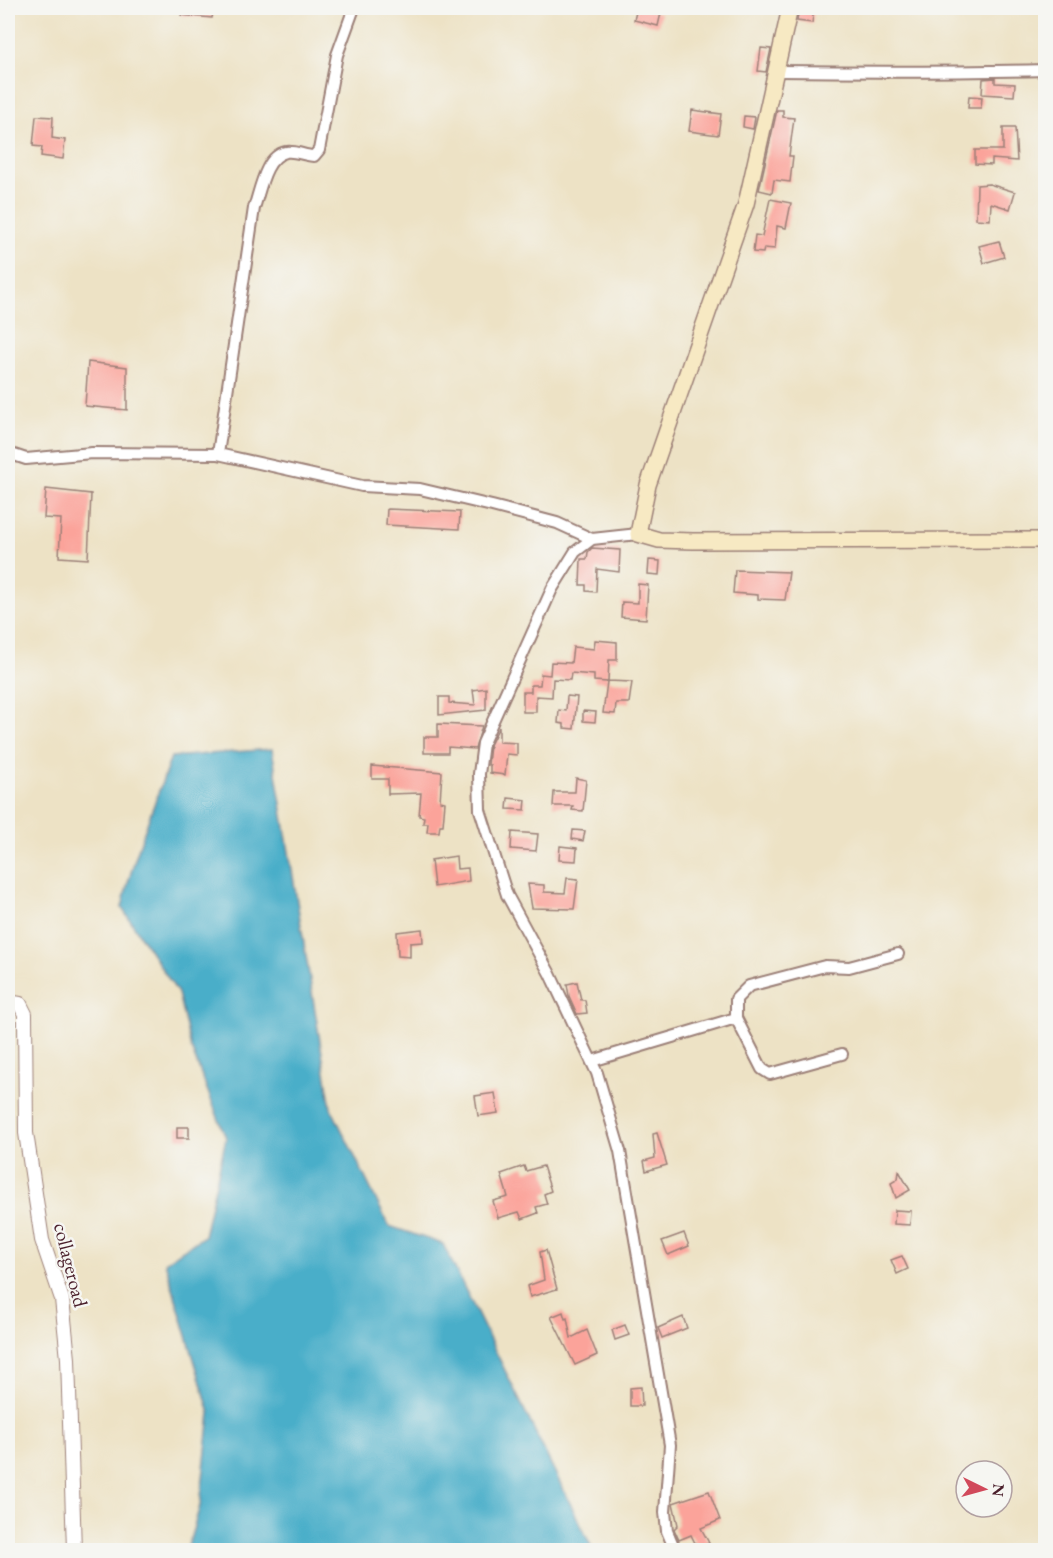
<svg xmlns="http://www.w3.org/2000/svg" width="1053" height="1558" font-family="'EB Garamond',serif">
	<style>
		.water { fill: #4aaec9; stroke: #4a667a; stroke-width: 1.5 }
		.building { fill: #fba39a }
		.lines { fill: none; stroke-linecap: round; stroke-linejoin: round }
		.minor-casing { stroke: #9c8078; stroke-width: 14 }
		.tertiary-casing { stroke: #9c8078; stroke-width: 16 }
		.secondary-casing { stroke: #9c8078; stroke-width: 18 }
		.path { stroke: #9c8078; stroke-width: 2; stroke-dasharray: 1.5 4.5; stroke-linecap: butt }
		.minor { stroke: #fff; stroke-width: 10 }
		.tertiary { stroke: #fff; stroke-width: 14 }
		.secondary { stroke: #f7e9c3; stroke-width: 15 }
		.labels { text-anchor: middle; stroke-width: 5; stroke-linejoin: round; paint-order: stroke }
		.street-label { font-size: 20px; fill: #4a1f2b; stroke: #f6f6f2 }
	</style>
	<rect width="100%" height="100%" fill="#f6f6f2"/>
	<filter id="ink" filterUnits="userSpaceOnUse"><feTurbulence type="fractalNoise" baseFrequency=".0167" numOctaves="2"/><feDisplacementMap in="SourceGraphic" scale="12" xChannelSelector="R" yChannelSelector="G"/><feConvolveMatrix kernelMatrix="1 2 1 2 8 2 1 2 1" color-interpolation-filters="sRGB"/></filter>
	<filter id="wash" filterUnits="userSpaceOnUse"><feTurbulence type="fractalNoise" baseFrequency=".008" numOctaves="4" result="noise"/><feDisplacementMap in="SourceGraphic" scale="24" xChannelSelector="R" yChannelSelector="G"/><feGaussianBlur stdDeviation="1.35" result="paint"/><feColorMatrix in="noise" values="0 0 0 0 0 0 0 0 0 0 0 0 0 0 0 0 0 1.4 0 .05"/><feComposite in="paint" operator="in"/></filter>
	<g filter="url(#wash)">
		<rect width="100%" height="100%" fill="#ede2c5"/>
		<path class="water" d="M272,749L331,1108L389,1226L443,1244L593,1550H187L200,1506L210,1413L165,1262L204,1236L226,1138L191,1048L178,993L122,908C133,856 154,807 171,757Z"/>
		<g id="blocks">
			<g class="building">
				<path d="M181,8H214L212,18L181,15Z"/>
				<path d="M637,8L661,13L658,26L634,20Z"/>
				<path d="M799,8L814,9L812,23L797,21Z"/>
				<path d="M761,48L771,49L766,72L758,71Z"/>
				<path d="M995,78V83L1015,84L1014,96L982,94L983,79Z"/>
				<path d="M969,96L982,97L981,108H968Z"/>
				<path d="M692,110L721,114L718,135L689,131Z"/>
				<path d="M777,110H783V117L794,118L789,156H793L790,182L774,180L772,193L759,190Z"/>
				<path d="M36,116L53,117L52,138L65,140L63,159L41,156L42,147L33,146Z"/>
				<path d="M744,116L755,117L753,129L743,127Z"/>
				<path d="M1003,128H1015L1017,161L992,159V165L975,164V150H1003Z"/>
				<path d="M989,184L1015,192L1010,209L991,203L990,220L976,219L977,185Z"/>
				<path d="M770,199L791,203L786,228L777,226L775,249L764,248L763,253L753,252L755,235L762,236Z"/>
				<path d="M999,241L1004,257L984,263L979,246Z"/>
				<path d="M88,362L127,367V410L85,406Z"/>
				<path d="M46,489L91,494L88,559L59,557L61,519L44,518Z"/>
				<path d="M387,509L460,512L459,529L386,525Z"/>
				<path d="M592,548L620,550L619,572L597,569L596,592L586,591V585H580L581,559H587L588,552Z"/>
				<path d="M649,560L660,561L659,575L648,574Z"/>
				<path d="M735,570L789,572L785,600L758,599V595L733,593Z"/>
				<path d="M638,584L648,585L646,619L621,617L622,602L638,603Z"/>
				<path d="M595,640L617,642V660H609L608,681L632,682L629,703H616L615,714L603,713L607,682L594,681V675L571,673L570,680L553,679L552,697L536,696V712H523V692H531V685H540L541,674L550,675L551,662L571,663L573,647L594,649Z"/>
				<path d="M486,688V710L439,715V697H449V703L475,705L473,690Z"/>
				<path d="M567,696L577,697L574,729L564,728V724L558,723L559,710L566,711Z"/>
				<path d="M583,711L596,712L595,722L583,721Z"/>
				<path d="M438,724L482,726L475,749L448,747V753H424V737H438Z"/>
				<path d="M499,727V742L517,743V755L507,754L505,775L490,773V765H488L490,745Z"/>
				<path d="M372,766L442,772L440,801L445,802L443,825H440L439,832H427L428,823H423L424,817L419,816L421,793L388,794V779H372Z"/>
				<path d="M576,778L586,780L583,811L572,810L573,806H553L554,792H575Z"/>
				<path d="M508,798L526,800L525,810L507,809Z"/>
				<path d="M573,830L585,831L583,841L572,839Z"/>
				<path d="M512,832L538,834L536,851L511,849Z"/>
				<path d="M560,846L577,848L576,861L559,860Z"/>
				<path d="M456,856L457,869L468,868L469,881L434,887L431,860Z"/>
				<path d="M567,878L578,879L574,909L532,908L528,884L544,885V892L565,893Z"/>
				<path d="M422,929L423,942L410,943V957L398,956L397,932Z"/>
				<path d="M577,982L581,1000H585L587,1013L577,1014L569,996L567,984Z"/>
				<path d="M495,1093L498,1113L478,1116L475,1096Z"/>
				<rect x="177" y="1127" width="12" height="11"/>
				<path d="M657,1133L667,1165L646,1171L644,1161L655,1158L653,1134Z"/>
				<path d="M524,1166L526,1171L543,1166L551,1191L544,1194L547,1204L536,1207L538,1213L522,1219L519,1212L498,1218L493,1201L508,1197L501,1174Z"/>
				<path d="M899,1171L910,1190L896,1198L891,1183L898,1179Z"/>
				<path d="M895,1210L911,1211L910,1225L894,1224Z"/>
				<path d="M684,1233L689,1246L668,1255L662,1241Z"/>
				<path d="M546,1250L557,1289L530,1297L527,1286L544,1280L540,1252Z"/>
				<path d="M902,1256L908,1269L897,1274L891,1260Z"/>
				<path d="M563,1312L565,1319L567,1318L571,1338L587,1330L597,1355L575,1365L551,1317Z"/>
				<path d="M683,1317L687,1328L662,1338L658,1328Z"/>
				<path d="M625,1325L629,1335L615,1340L612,1330Z"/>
				<path d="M641,1387L642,1406H630V1388Z"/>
				<path d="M709,1491L720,1520L701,1528L709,1543L698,1549L691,1535L679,1540L674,1529L678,1525L673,1503Z"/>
			</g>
		</g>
	</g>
	<g filter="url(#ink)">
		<use href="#blocks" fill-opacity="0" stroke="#9c8078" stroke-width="1.5"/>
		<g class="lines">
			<g class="minor-casing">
				<g id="minor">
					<path d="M354,8L337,55L319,150L314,156C305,156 294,150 286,152C265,156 260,191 254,208L218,454L362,486L420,489L492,506L557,523L592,539"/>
					<path d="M777,71C867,72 956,72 1046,70"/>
					<path d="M8,453L26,459L92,453L218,454"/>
					<path d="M638,534L592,539L575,552L552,589L483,743L479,774L480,810L507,895L550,974L597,1073L620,1151L670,1445L665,1512L667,1531L675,1550"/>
					<path d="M736,1018V999L749,986L825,966L849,967L898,954"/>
					<path d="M592,1061L736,1018L762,1069L770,1074L842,1054"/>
				</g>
			</g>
			<g class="tertiary-casing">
				<path id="tertiary" d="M8,1002L20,1004L25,1014L26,1133L42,1240L62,1299L68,1359L74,1550"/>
			</g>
			<g class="secondary-casing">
				<path id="secondary" d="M790,8L746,204L648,485L638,534L659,540L693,541L1046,540"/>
			</g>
			<path class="path" d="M1042,82L1046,108"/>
			<use href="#minor" class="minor"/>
			<use href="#tertiary" class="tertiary"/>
			<use href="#secondary" class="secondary"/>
		</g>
	</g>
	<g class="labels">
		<g class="street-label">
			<text transform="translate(71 1265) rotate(76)" y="7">collageroad</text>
		</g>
	</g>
	<rect width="1053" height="1558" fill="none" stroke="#f6f6f2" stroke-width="30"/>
	<g transform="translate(984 1489) rotate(95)"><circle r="28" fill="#f6f6f2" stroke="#b1a0a2" stroke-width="1.5"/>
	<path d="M0-4.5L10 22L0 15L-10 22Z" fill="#d1495b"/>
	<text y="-9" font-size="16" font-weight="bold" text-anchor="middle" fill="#4a1f2b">N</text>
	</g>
</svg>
